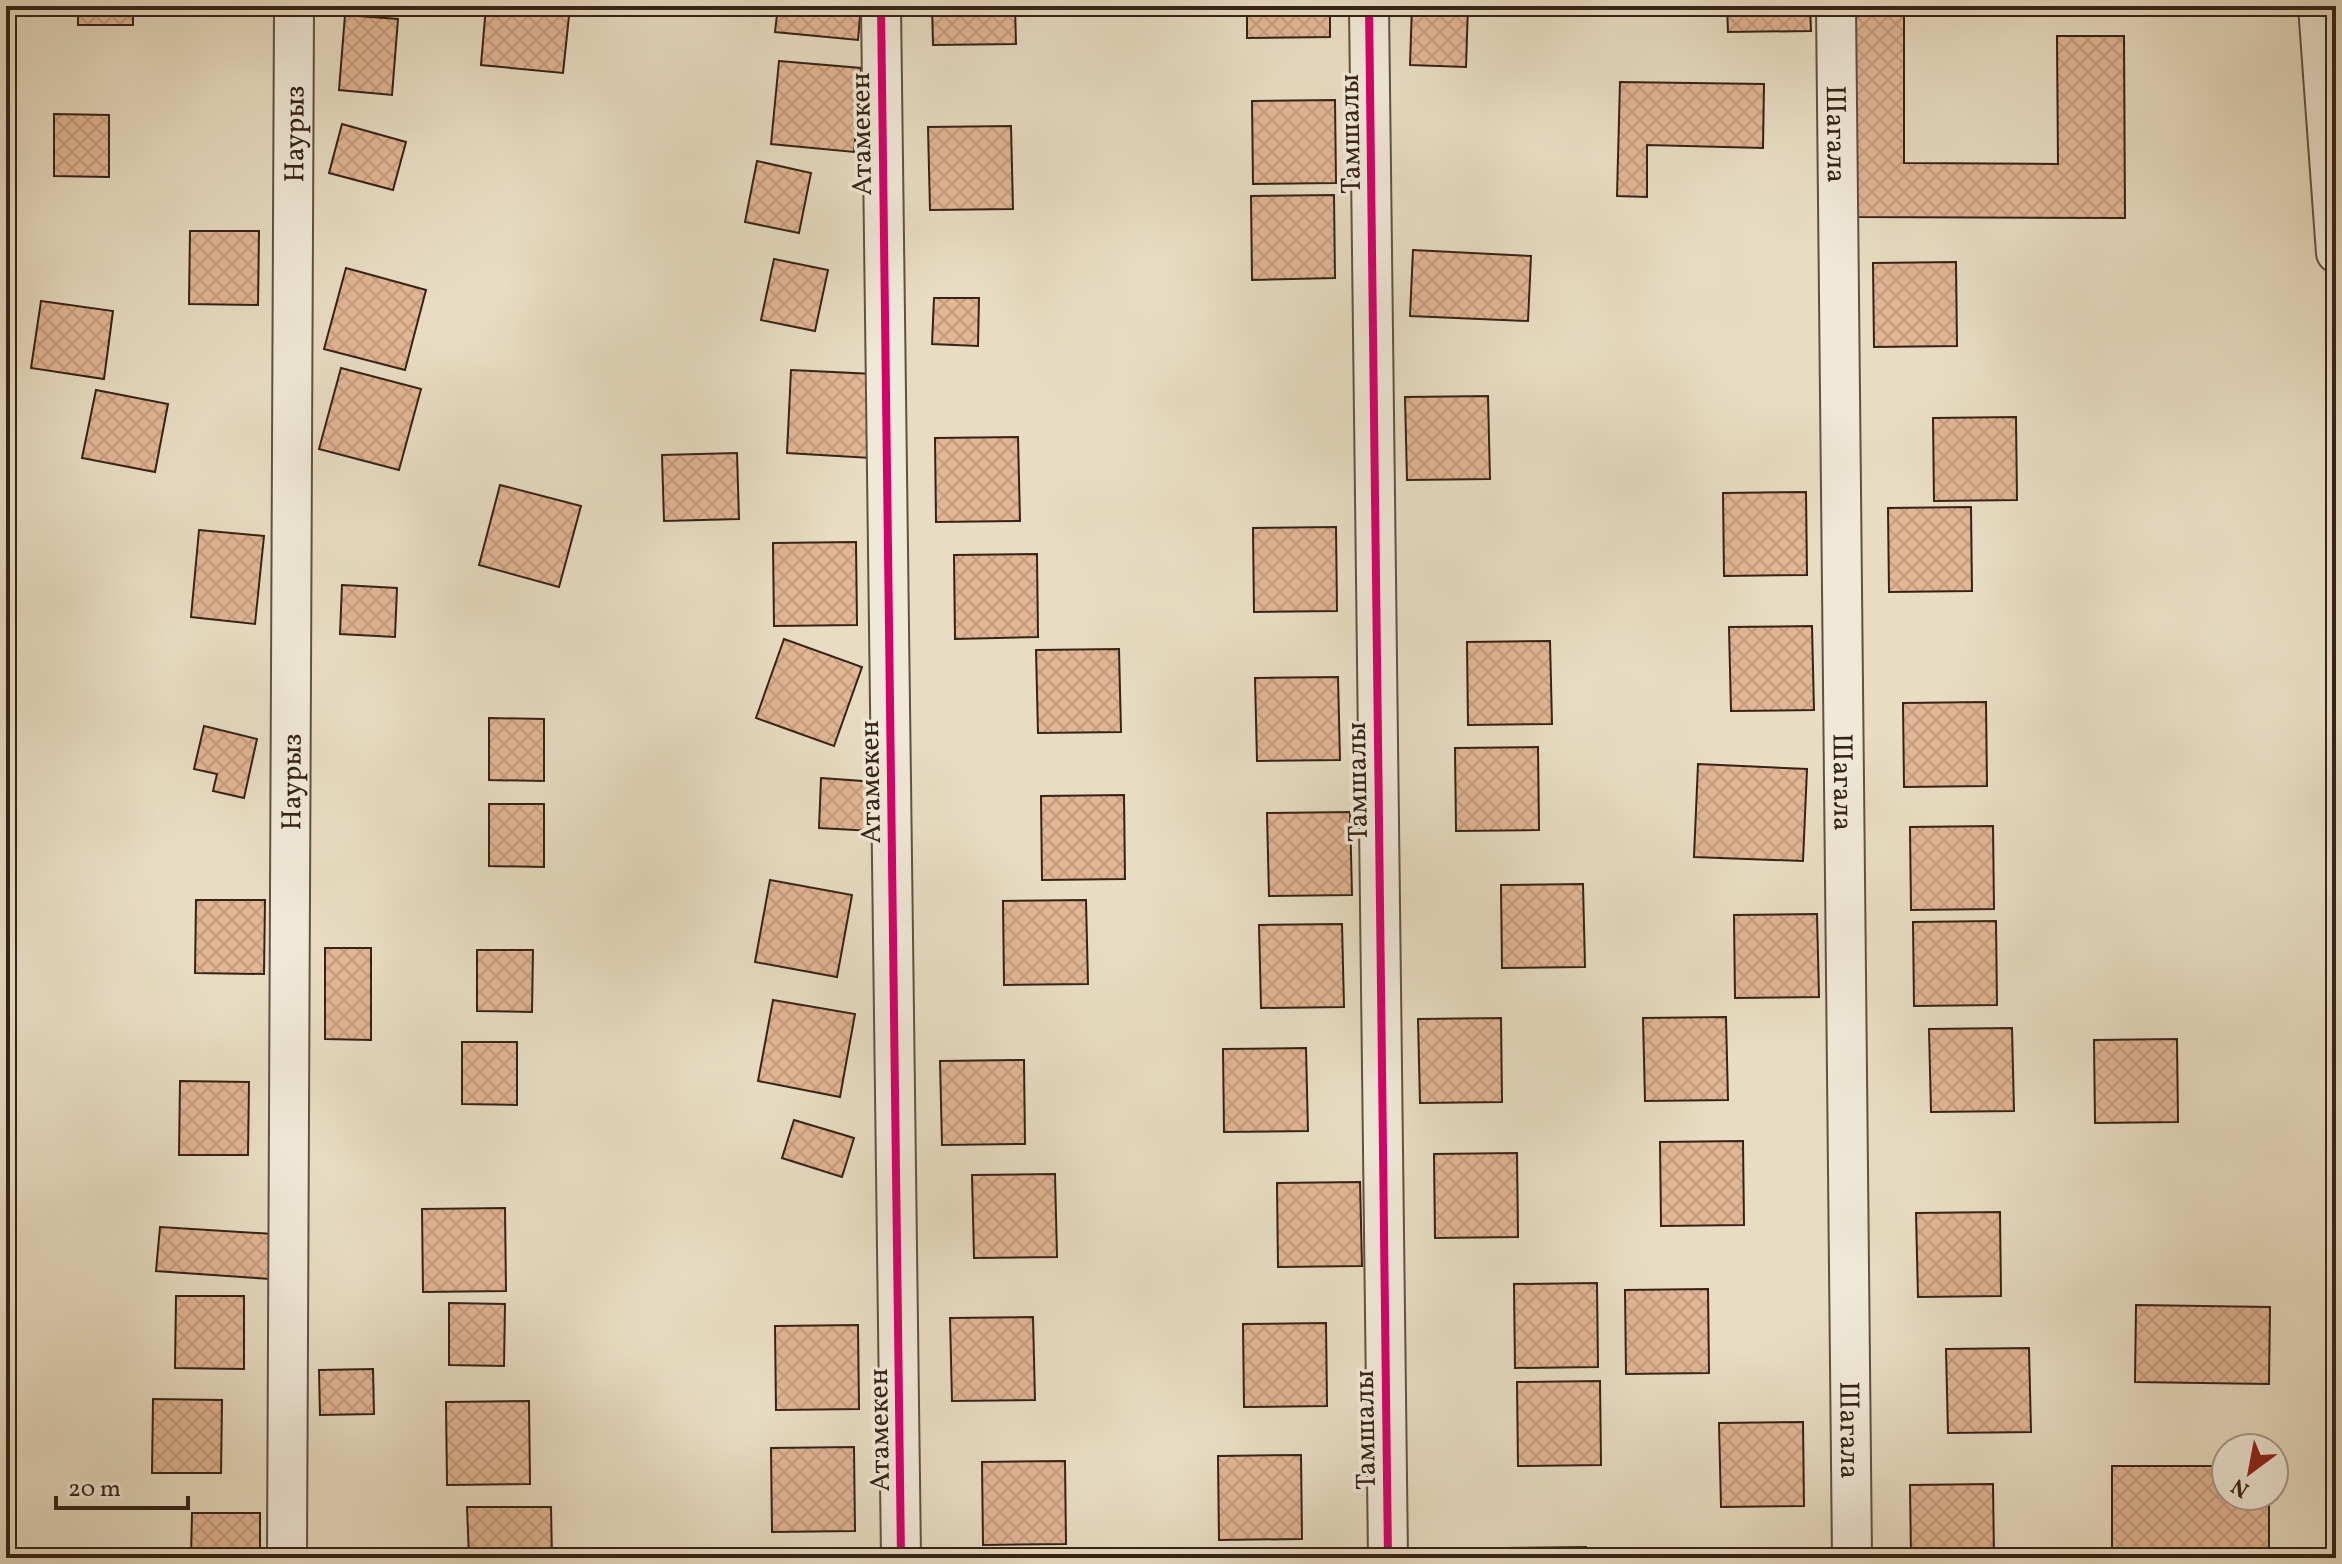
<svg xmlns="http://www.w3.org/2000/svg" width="2342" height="1564" font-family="Vollkorn,serif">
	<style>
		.building { fill: url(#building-cross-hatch); stroke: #362217; stroke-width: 2 }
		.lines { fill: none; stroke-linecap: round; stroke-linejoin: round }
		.minor-casing { stroke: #625142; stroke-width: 42 }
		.minor { stroke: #f0e9d8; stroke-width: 38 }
		.cycleway-casing { stroke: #f0e9d8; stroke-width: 13 }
		.cycleway { stroke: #d6006c; stroke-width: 8 }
		.labels { text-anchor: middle; stroke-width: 7; stroke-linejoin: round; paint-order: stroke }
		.street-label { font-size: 28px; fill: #362217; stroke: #f0e9d8 }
	</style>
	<defs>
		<pattern id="building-cross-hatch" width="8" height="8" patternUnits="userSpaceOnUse" patternTransform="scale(2)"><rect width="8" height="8" fill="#e3b694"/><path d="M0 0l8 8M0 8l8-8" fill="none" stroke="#c39c7f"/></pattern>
	</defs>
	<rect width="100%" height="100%" fill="#e8ddc3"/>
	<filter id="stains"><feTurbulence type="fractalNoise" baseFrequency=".0025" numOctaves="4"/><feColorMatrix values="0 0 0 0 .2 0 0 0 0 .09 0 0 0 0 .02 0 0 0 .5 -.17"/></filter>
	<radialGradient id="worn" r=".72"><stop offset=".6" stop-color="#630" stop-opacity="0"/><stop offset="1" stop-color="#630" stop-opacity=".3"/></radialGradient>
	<g class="building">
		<rect x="78" y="6" width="55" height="19"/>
		<path d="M486,6H570L563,73L481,65Z"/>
		<path d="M778,6H861L858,40L775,32Z"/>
		<path d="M932,6H1015L1016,44L933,45Z"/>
		<path d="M1247,6H1330V37L1247,38Z"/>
		<path d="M1412,6H1468L1466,67L1410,65Z"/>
		<path d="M1727,6H1810L1811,31L1728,32Z"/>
		<path d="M1856,6H1904V163L2058,164L2057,36H2124L2125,218L1856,217Z"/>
		<path d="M345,15L398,19L392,95L339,90Z"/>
		<path d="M779,61L861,68L854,152L771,144Z"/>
		<path d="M6,64L14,65L6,108Z"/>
		<path d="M1620,82L1764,84L1763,148L1647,145V197L1617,196Z"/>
		<path d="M1335,100L1336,183L1253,184L1252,101Z"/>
		<path d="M54,114L109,115V177L54,176Z"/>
		<path d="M342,124L406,142L393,190L329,173Z"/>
		<path d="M1011,126L1013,209L930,210L928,127Z"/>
		<path d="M757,161L811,173L799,233L745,222Z"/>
		<path d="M1334,195L1335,278L1252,280L1251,196Z"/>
		<path d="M190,231H259L258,305L189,304Z"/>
		<path d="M1413,250L1531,256L1528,321L1410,316Z"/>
		<path d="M774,259L828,270L815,331L761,320Z"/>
		<path d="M1956,262L1957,346L1874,347L1873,263Z"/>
		<path d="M346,268L426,290L405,370L324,349Z"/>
		<path d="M934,298H979L978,346L932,344Z"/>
		<path d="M41,301L113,311L104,379L31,368Z"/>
		<path d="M341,368L421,389L399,470L319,449Z"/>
		<path d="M791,370L874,374L871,458L787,453Z"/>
		<path d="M96,390L168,404L155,472L82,458Z"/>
		<path d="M1488,396L1490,479L1407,480L1405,397Z"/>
		<path d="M2016,417L2017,500L1934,501L1933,418Z"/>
		<path d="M1018,437L1020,521L936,522L935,438Z"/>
		<path d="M737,453L739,519L664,521L662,455Z"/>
		<path d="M500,485L581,506L559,587L479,565Z"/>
		<path d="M1806,492L1807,575L1724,576L1723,493Z"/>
		<path d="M1971,507L1972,591L1889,592L1888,508Z"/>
		<path d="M1336,527L1337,611L1254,612L1253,528Z"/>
		<path d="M199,530L264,536L255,624L191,617Z"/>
		<path d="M856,542L857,625L774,626L773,543Z"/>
		<path d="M1037,554L1038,637L955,639L954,555Z"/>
		<path d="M342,585L397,588L395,637L340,634Z"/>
		<path d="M1812,626L1814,710L1731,711L1729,627Z"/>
		<path d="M784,639L862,667L834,746L756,718Z"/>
		<path d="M1550,641L1552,724L1468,725L1467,642Z"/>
		<path d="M1119,649L1121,732L1038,733L1036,650Z"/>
		<path d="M1338,677L1340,760L1257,761L1255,678Z"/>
		<path d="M1986,702L1987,786L1904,787L1903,703Z"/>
		<path d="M489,718L544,719V781L489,780Z"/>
		<path d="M204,726L257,739L244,798L213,791L217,774L194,769Z"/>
		<path d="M1538,747L1539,830L1456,831L1455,748Z"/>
		<path d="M1698,764L1807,769L1803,861L1694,857Z"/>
		<path d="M821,778L876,782L873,831L819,828Z"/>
		<path d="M1124,795L1125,879L1042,880L1041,796Z"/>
		<path d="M489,804H544V867L489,866Z"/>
		<path d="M1350,812L1352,895L1269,896L1267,813Z"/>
		<path d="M1993,826L1994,909L1911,910L1910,827Z"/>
		<path d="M770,880L852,895L837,977L755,962Z"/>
		<path d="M1583,884L1585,967L1502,968L1501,885Z"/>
		<path d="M196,900H265L264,974L195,973Z"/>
		<path d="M1086,900L1088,984L1004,985L1003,901Z"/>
		<path d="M1817,914L1819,997L1735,998L1734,915Z"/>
		<path d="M1996,921L1997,1005L1914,1006L1913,922Z"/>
		<path d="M1342,924L1344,1007L1261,1008L1259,925Z"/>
		<path d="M325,948H371V1040L325,1039Z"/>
		<path d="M477,950H533L532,1012L477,1011Z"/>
		<path d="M773,1000L855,1014L840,1097L758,1081Z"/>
		<path d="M1726,1017L1728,1100L1645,1101L1643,1018Z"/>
		<path d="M1501,1018L1502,1102L1420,1103L1418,1019Z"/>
		<path d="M2012,1028L2014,1111L1931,1112L1929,1029Z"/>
		<path d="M2177,1039L2178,1122L2095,1123L2094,1040Z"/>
		<path d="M462,1042H517V1105L462,1104Z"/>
		<path d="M1306,1048L1308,1131L1224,1132L1223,1049Z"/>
		<path d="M1024,1060L1025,1144L942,1145L940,1061Z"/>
		<path d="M180,1081L249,1082L248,1155H179Z"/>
		<path d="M794,1120L854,1138L842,1177L782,1158Z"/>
		<path d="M1743,1141L1744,1225L1661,1226L1660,1142Z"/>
		<path d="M1517,1153L1518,1237L1435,1238L1434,1154Z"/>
		<path d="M1055,1174L1057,1257L974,1258L972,1175Z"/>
		<path d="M1360,1182L1362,1266L1278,1267L1277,1183Z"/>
		<path d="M505,1208L506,1291L423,1292L422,1209Z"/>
		<path d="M2000,1212L2001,1296L1918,1297L1916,1213Z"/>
		<path d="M160,1227L273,1234L270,1279L156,1271Z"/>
		<path d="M1597,1283L1598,1367L1515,1368L1514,1284Z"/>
		<path d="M1708,1289L1709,1373L1626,1374L1625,1290Z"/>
		<path d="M176,1296H244V1369L175,1368Z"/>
		<path d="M449,1303L505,1304L504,1366L449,1365Z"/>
		<path d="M2136,1305L2270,1307L2269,1384L2135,1382Z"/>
		<path d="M1033,1317L1035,1400L952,1401L950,1318Z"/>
		<path d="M1326,1323L1327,1406L1244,1407L1243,1324Z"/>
		<path d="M858,1325L859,1409L776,1410L775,1326Z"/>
		<path d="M2029,1348L2031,1432L1948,1433L1946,1349Z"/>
		<path d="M373,1369L374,1414L320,1415L319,1370Z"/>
		<path d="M1600,1381L1601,1465L1518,1466L1517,1382Z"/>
		<path d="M153,1399L222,1400L221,1473H152Z"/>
		<path d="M529,1401L530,1484L447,1485L446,1402Z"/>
		<path d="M1803,1422L1804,1506L1721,1507L1719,1423Z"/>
		<path d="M854,1447L855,1531L772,1532L771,1448Z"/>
		<path d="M1301,1455L1302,1539L1219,1540L1218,1456Z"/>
		<path d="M1065,1461L1066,1544L983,1545L982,1462Z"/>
		<path d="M2112,1466H2226V1496H2269V1558H2112Z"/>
		<path d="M1993,1484L1994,1558H1911L1910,1485Z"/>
		<path d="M467,1507H551L552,1558H469Z"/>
		<path d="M192,1513H260V1558H191Z"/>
		<path d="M1586,1547L1587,1558H1504L1503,1548Z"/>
		<path d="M1680,1548V1558H1597V1549Z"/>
	</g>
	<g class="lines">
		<g class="minor-casing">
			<g id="minor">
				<path d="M881,6L901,1558"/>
				<path d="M1369,6L1388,1558"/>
				<path id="s1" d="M1836,6L1852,1558"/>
				<path d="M2318,6L2336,253"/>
				<path id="s2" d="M287,1558L294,6"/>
			</g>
		</g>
		<use href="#minor" class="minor"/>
		<g class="cycleway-casing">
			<g id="cycleway">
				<path d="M881,6L901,1558"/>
				<path d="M1369,6L1388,1558"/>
			</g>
		</g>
		<use href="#cycleway" class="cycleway"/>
	</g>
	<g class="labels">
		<g class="street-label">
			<text dy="10" stroke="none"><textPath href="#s2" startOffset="1424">Наурыз</textPath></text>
			<text transform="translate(860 134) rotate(-91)" y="10">Атамекен</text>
			<text transform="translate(1349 134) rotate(-91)" y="10">Тамшалы</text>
			<text dy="10" stroke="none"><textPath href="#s1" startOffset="128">Шагала</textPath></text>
			<text dy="10" stroke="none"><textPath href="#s2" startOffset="776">Наурыз</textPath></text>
			<text transform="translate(869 782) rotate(-91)" y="10">Атамекен</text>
			<text transform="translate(1356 782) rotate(-91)" y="10">Тамшалы</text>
			<text dy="10" stroke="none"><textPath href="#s1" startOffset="776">Шагала</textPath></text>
			<text transform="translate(878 1430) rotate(-91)" y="10">Атамекен</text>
			<text transform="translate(1364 1430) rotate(-91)" y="10">Тамшалы</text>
			<text dy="10" stroke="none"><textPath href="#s1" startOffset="1424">Шагала</textPath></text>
		</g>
	</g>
	<rect width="2342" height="1564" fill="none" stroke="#e8ddc3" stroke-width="32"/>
	<rect x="8" y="8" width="2326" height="1548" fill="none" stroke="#362217" stroke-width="4"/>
	<rect x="16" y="16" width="2310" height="1532" fill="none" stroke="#362217" stroke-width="2"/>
	<g transform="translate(2250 1472) rotate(212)"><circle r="38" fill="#f0e9d8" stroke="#a6998b" stroke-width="2"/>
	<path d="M0-6L14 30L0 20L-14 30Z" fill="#8f2418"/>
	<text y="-12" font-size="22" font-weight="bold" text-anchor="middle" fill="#362217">N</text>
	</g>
	<path d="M56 1496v12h132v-12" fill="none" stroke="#362217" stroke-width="4"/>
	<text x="68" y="1496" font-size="24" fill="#362217" stroke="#f0e9d8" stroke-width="6" paint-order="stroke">20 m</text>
	<rect width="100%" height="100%" filter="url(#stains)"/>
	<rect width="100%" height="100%" fill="url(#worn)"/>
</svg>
